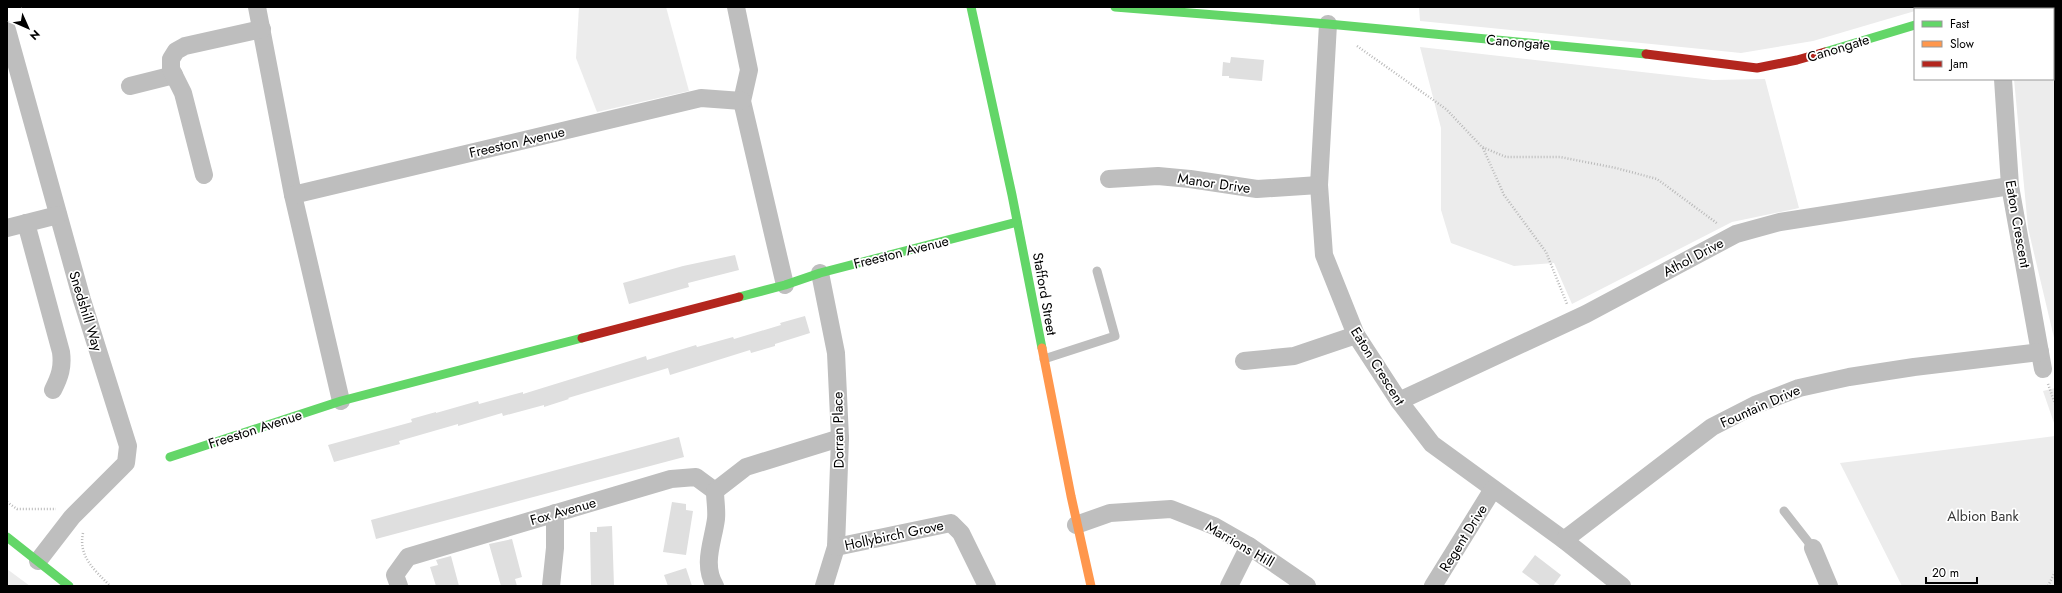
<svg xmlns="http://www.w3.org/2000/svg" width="2062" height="593" font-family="Jost,sans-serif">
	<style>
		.green { fill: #ececec }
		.building { fill: #dfdfdf }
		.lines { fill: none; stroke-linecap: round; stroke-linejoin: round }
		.path { stroke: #b9b9b9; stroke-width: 2.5; stroke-dasharray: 1 2; stroke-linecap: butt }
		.lane { stroke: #bebebe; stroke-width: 9 }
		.street { stroke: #bebebe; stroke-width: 18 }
		.fast { stroke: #63d668; stroke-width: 9 }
		.slow { stroke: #ff974d; stroke-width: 9 }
		.jam { stroke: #b3261e; stroke-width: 9 }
		.labels { text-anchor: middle; stroke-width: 3.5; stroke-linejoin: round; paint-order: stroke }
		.street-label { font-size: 14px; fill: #000; stroke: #fff }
		.park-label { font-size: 14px; fill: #333; stroke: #fff }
	</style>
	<rect width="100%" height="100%" fill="#fff"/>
	<g class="green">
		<path d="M579,7H666L689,91L597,112L576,58Z"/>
		<path d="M1419,7H1927L1915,9V11L1813,41L1741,53L1420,21Z"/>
		<path d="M2020,7H2055V342L2028,228L2014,79H2053V9H2010Z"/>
		<path d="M1420,47L1713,80L1765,79L1799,208L1732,222L1572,304L1554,263L1514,266L1451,243L1441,210V128Z"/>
		<path d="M2055,388V426L2043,391Z"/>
		<path d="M2055,436V586H1902L1840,463Z"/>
		<path d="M7,569L30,586H7Z"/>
	</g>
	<g class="building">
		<path d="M1231,57L1264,60L1262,81L1229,78V76H1222L1223,62L1230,63Z"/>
		<path d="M735,255L739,270L688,283L689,287L629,304L623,283L683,266Z"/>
		<path d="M805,316L810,333L775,344V346L751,353L750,350L670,375L668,368L568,398L569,399L544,407V405L503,416L502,413L458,426V424L399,441L400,444L334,462L328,445L412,422L411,419L436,412V413L478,401L479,404L523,392V394L646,356L647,360L696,345L697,347L733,337L734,339L781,325L780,323Z"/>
		<path d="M679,437L684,457L376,539L371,520Z"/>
		<path d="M672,502L686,504V510L693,511L686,555L663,552Z"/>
		<path d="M612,526L614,586H591L590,532H597V527Z"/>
		<path d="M512,539L522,577L515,579L517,586H501L489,544Z"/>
		<path d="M1535,555L1561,575L1553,586H1541L1522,572Z"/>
		<path d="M451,556L459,586H436L430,567L438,565L436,560Z"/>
		<path d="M686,568L692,586H668L664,575Z"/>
	</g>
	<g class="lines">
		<g class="path">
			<path d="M2041,7L2043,9"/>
			<path d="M2053,18L2055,20"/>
			<path d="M1357,46L1446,109L1482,147L1506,157H1560L1616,168L1657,179L1718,224"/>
			<path d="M1483,148L1504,195L1546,252L1567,304"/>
			<path d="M2048,384L2055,404"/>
			<path d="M7,502L17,509H56"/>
			<path d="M83,533C78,557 95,570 110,586"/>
			<path d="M2048,586L2055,572"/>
		</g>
		<g class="lane">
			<path d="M1044,359L1115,336L1097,271"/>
			<path d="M1784,511L1813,548"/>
		</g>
		<g class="street">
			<path d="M257,7L293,195L341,401"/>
			<path d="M736,7L749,70L742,101L785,285"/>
			<path d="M1998,7V9"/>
			<path d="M1967,9L1974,7"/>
			<path d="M1328,24L1319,185L1324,255L1356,335L1399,401L1432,444L1564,540L1622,586"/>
			<path d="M7,30L82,300L128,446L126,463L72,517L38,561"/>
			<path d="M2003,79L2010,186L2043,369"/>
			<path d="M130,86L174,75"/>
			<path d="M204,175L183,93L171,69V59L176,51L185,46L262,29"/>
			<path d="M1109,179L1158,176L1190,179L1257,189L1319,185"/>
			<path d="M293,195L701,98L742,101"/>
			<path d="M26,223L61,352C63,367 60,376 53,390"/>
			<path d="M7,228L58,215"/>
			<path d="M820,273L836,353L840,438L836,547L824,586"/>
			<path d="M1244,361L1294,356L1356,335"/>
			<path d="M1399,401L1586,314L1736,234L1780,222L2010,186"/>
			<path d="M1076,525L1110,513L1171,509L1214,526L1249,546L1307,586"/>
			<path d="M1564,540L1712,427L1755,405L1799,388L1849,377L1914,367L2040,352"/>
			<path d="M836,547L951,523L961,533L987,586"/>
			<path d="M1813,548L1829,586"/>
			<path d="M399,586L395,575L408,557L671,479L696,477L715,491"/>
			<path d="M551,586L555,548V513"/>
			<path d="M715,586C702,564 713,542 716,519C717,510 715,500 715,491L746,467L840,438"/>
			<path d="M1229,586L1249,546"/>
			<path d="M1433,586L1493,489"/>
		</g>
		<g class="fast">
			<path d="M971,7L1012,195L1042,348"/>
			<path d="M1115,7L1328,24L1646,54"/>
			<path d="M1825,52L1915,25"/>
			<path d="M739,297L785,285L820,273L1017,222"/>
			<path d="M170,457L341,401L582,338"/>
			<path d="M7,537L69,586"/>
		</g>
		<path class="slow" d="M1042,348L1071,496L1091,586"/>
		<g class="jam">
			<path d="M1646,54L1757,68L1797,60L1825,52"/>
			<path d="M582,338L739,297"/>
		</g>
	</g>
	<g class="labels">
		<g class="street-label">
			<text transform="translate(1518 42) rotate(5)" y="5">Canongate</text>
			<text transform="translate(1838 48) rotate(-17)" y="5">Canongate</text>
			<text transform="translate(517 142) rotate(-13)" y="5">Freeston Avenue</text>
			<text transform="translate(1214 183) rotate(8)" y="5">Manor Drive</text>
			<text transform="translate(2018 224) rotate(80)" y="5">Eaton Crescent</text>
			<text transform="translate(901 252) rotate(-14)" y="5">Freeston Avenue</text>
			<text transform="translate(1693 257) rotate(-28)" y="5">Athol Drive</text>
			<text transform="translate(1045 294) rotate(80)" y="5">Stafford Street</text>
			<text transform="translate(86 311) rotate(73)" y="5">Snedshill Way</text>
			<text transform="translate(1378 366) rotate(58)" y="5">Eaton Crescent</text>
			<text transform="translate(1760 406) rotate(-24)" y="5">Fountain Drive</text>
			<text transform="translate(255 429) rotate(-18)" y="5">Freeston Avenue</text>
			<text transform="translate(838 430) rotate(-91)" y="5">Dorran Place</text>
			<text transform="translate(563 511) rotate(-16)" y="5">Fox Avenue</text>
			<text transform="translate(894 535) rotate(-12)" y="5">Hollybirch Grove</text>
			<text transform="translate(1463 538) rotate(-58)" y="5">Regent Drive</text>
			<text transform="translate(1240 544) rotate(30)" y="5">Marrions Hill</text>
		</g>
		<g class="park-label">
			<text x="1983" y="521">Albion Bank</text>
		</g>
	</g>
	<rect width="2062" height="593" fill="none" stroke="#000000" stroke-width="16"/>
	<rect x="1914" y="8" width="140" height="72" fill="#ffffff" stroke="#999999"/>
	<rect x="1922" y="21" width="20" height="6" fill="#63d668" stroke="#999999"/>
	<text x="1950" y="28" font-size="12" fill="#000000">Fast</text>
	<rect x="1922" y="41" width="20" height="6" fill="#ff974d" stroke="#999999"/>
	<text x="1950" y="48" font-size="12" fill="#000000">Slow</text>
	<rect x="1922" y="61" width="20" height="6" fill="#b3261e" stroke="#999999"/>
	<text x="1950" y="68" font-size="12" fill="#000000">Jam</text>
	<g transform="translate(28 28) rotate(135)" stroke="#ffffff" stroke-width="3" paint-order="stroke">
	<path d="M0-3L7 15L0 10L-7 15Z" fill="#000000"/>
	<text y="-6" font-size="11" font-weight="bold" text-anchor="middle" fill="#000000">N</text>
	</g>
	<path d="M1926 577v6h51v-6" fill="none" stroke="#000000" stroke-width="2"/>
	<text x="1932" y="577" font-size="12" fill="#000000" stroke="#ffffff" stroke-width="3" paint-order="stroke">20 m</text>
</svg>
